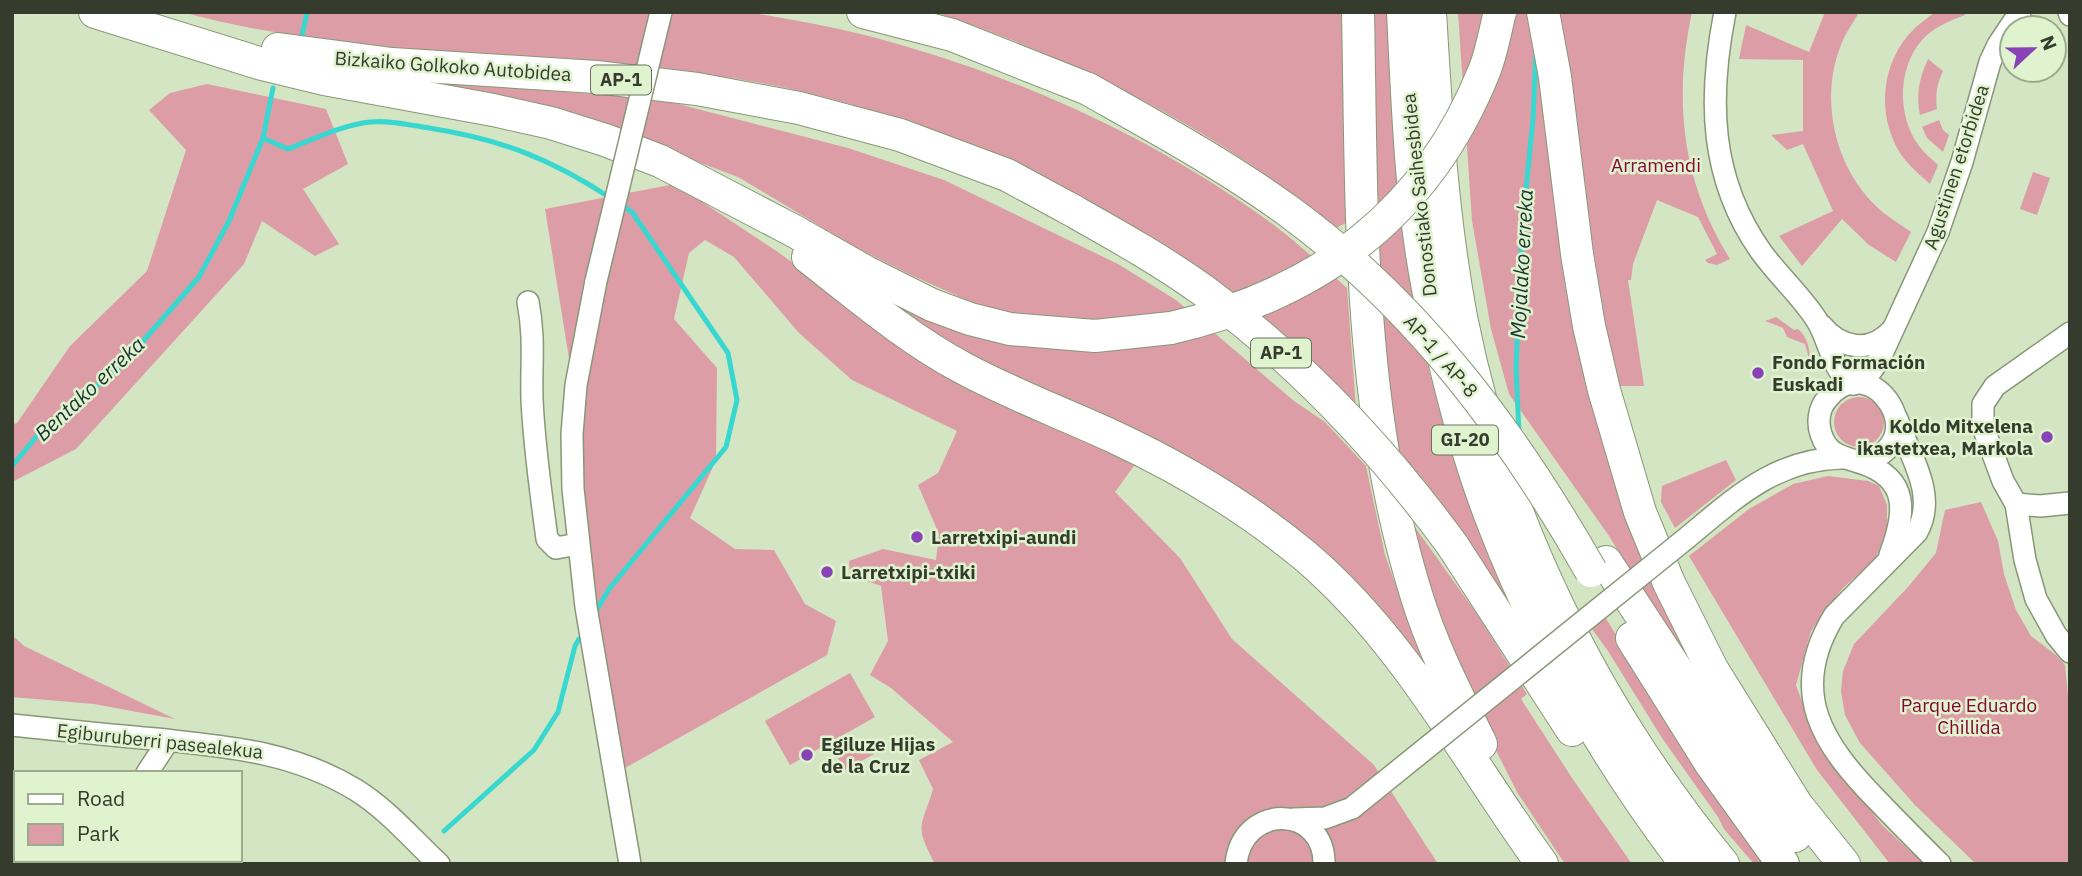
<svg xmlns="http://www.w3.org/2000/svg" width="2082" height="876" font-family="'IBM Plex Sans',sans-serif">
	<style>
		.green { fill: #dd9da6 }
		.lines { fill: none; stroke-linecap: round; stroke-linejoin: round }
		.stream { stroke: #38d7cf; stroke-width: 5 }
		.minor-casing { stroke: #879877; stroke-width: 24 }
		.highway-casing { stroke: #879877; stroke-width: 34 }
		.minor { stroke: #fff; stroke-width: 21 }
		.highway { stroke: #fff; stroke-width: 32 }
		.minor-bridge-casing { stroke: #879877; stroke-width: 24; stroke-linecap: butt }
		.highway-bridge-casing { stroke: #879877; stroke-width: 34; stroke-linecap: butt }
		.minor-bridge { stroke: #fff; stroke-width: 21 }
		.highway-bridge { stroke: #fff; stroke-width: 32 }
		.poi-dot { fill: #8943b6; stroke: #e0f3cf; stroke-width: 2.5 }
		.labels { text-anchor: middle; stroke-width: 5; stroke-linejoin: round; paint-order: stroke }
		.shield { fill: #e0f3cf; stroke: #68735e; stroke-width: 2 }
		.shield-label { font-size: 18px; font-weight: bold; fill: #353c2e }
		.street-label { font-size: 19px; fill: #353c2e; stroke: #e0f3cf }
		.park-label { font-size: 19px; fill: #870635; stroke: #e0f3cf }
		.poi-label { font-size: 19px; font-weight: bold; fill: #353c2e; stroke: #e0f3cf; text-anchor: start }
		.water-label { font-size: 21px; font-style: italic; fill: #1b3432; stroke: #e0f3cf }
	</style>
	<rect width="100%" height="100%" fill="#d3e5c2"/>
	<g class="green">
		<path d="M182,12H747C794,20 841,28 887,41C1017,77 1142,133 1253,210C1287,233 1317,261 1347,288L1356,408C1312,368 1269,326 1223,288C1176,249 1121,218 1066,190C979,146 887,110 791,89C735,77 677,70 620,65C473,52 325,51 182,12Z"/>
		<path d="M934,12H1345L1350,221L1336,228C1307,207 1280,184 1250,164C1152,99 1047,49 934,12Z"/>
		<path d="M1364,12H1388L1420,337L1449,445L1473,514L1522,630L1387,447Z"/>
		<path d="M1458,12H1530L1584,355L1753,758L1669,635L1609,536L1509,394L1491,329L1472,221Z"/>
		<path d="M1554,12H1692C1673,100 1682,182 1730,259L1717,265L1708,263L1705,260L1717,254L1698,217L1657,200L1633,264L1631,280H1628L1644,386H1616L1593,283Z"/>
		<path d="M1825,12H1859C1853,23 1845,34 1841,45C1819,99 1835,167 1876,206C1886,216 1900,224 1911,232L1896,262L1869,245L1842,219L1802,266L1779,236L1833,211L1803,144L1787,150L1771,135L1803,131V60L1739,59L1746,25L1809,52Z"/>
		<path d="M1935,12H1964L1965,15C1951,20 1938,26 1927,35C1897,62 1896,115 1919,146C1924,153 1932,159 1938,165L1930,184C1920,175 1908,165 1900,153C1876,114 1881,61 1914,29C1920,23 1928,18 1935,12Z"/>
		<path d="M1928,59L1943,71C1937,84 1935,94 1937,109L1920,115C1916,94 1919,79 1928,59Z"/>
		<path d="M442,83L659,99L848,148L944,180L1118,264L1176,300L1294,401L1325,422L1366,466L1385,555L1428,677L1340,571L978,363L867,291L1041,342L1038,315L1015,314L973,303L911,275L855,247L738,177L602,126L441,89Z"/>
		<path d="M207,84L326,109L348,164L303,189L339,244L315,256L262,221L244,264L76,449L12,482V425L17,423L70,346L147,271L186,150L149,110L170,93Z"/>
		<path d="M1939,120L1943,130L1949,135L1943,152L1927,138L1922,127Z"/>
		<path d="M2033,172L2050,178L2037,215L2020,209Z"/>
		<path d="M675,184L778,252L902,344L1136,463L1115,492L1180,558L1232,639L1374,765L1438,864H935C914,824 921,829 933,789L919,760L953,742L891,688L870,675L888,641L881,586L850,575L849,561L883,549L936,560L939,534L918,485L938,473L957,431L852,380L799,333L734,257L705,240L689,253L674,319L717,368L716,460L690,518L735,549L774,550L805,604L836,621L827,655L625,768L589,614L575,396L545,209Z"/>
		<path d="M1776,317L1794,330L1798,329C1810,339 1810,356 1812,370L1805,344L1787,337L1783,328L1765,321Z"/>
		<circle cx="1859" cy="422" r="25"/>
		<path d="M1726,460L1736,480L1675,528L1661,502L1662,486Z"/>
		<path d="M1828,476L1868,481L1879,486L1887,505V529L1876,558L1842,589L1811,631L1796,685L1816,740L1882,825L1924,864H1890L1817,770L1689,556L1749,509L1793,484Z"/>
		<path d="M1981,502L1998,541L2004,574L2016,610L2031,636L2056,655L2065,665L2070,716V864H1976L1915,805L1860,743L1845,715L1841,691L1843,671L1854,644L1908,587L1936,553L1945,510Z"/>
		<path d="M1402,509L1477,614L1527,694L1521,699L1572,778L1632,864H1565L1517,792L1451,662Z"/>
		<path d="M1602,612L1661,708L1769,864H1754L1724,829L1718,817L1662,738L1608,651L1587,622Z"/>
		<path d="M12,635L24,646L175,719L94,704L12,697Z"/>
		<path d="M850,673L875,717L790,765L765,721Z"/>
		<path d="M865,738L874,754L845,770L836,755Z"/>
	</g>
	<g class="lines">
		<g class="stream">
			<path d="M302,36L307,12"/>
			<path d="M263,138L288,149C314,139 342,125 370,122C389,120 410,125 429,128C500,139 552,159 612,199"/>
			<path d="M1519,434L1516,367L1522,229L1533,120L1536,49"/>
			<path d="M12,466L37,436L123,364L199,277L229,221L263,138L273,88"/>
			<path d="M598,608L609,589L726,447L737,400L728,353L632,212L620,204"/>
			<path d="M444,831L534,750L558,712L575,646L579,639"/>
		</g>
		<g class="minor-casing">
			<g id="minor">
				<path d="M1725,12C1708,98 1709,179 1762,253C1779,276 1801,296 1816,319C1830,340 1831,370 1852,384"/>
				<path d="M2069,12L2070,15"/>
				<path d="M596,281L576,385L572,434L573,489L586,607L630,864"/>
				<path d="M528,302C535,338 531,364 532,399C534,446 541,493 547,539L556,548L578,544"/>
				<path d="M1821,325C1841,349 1870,354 1892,330"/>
				<path d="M2070,333L1995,386L1983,404V427L2003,481L2016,504L2025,560L2036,599L2056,635L2070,652"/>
				<path d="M1854,384L1869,374L1879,360L1938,232L1962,162L1990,62L1998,45L2020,12"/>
				<path d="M1897,419C1909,455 1938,494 1917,532L1834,616C1787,693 1823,745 1879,802C1899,823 1919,843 1940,864"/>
				<path d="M1859,462C1940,447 1871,343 1827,399C1819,408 1817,422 1821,434C1828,456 1844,457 1862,463C1911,479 1905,515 1890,555"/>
				<path d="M2016,504L2040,506L2070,503"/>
				<path d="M1683,541C1733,500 1774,459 1842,458"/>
				<path d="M12,725C60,730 108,735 156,739C228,747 292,751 356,790C388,810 411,838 439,864"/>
				<path d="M147,773L168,741"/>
				<path d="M1293,819L1325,818L1352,808"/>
				<path d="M106,860L113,864"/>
				<path d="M1236,864C1242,802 1325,805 1324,864"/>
			</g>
		</g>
		<g class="highway-casing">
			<g id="highway">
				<path d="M95,12L262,64L324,79L493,110L551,123L605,140L660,161L794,231L866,272L932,305L970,319L1010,329L1095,336L1171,328"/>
				<path d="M863,12L952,35L1088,89"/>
				<path d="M1358,12C1362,209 1357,404 1416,594C1432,647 1457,695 1481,744"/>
				<path d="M1403,12C1408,113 1411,218 1434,317C1450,387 1467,457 1494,525C1541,647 1607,760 1686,864"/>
				<path d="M1430,12C1436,114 1442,216 1461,317C1500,517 1594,707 1723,864"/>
				<path d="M1543,12L1555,77L1577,254L1589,326L1604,390L1640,512L1669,583L1712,669L1796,804L1844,864"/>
				<path d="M278,49L392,64L596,77L697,89L799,108L900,135L1007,175L1068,208"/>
				<path d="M808,257C858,296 907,338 963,368C1011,394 1062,413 1112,436C1181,468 1245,506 1304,555C1404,639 1466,759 1542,864"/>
				<path d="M1453,546L1572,730"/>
				<path d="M1606,562L1686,684L1781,819L1795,836"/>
				<path d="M1632,638L1711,764L1783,864"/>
			</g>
		</g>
		<use href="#minor" class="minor"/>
		<use href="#highway" class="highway"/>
		<g class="minor-bridge-casing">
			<g id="minor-bridge">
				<path d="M596,281L661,12"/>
				<path d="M1352,808L1683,541"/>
			</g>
		</g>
		<g class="highway-bridge-casing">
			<g id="highway-bridge">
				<path d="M1088,89C1157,128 1227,166 1291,213C1420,308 1513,434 1591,571"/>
				<path d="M1068,208C1114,234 1161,260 1204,291C1300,362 1383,450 1453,546"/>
				<path d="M1171,328C1319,294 1428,213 1485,69C1492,51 1495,31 1500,12"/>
			</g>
		</g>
		<use href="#minor-bridge" class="minor-bridge"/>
		<use href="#highway-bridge" class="highway-bridge"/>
	</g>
	<g class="poi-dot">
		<circle cx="1758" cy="373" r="7"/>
		<circle cx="2047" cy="437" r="7"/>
		<circle cx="917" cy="537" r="7"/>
		<circle cx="827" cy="572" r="7"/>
		<circle cx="807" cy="755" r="7"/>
	</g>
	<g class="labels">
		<g class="shield">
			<rect x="591" y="65.5" width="60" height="29" rx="5"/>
			<rect x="1251" y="338.5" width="60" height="29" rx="5"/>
			<rect x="1432" y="425.5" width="66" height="29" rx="5"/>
		</g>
		<g class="shield-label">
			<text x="621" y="86">AP-1</text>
			<text x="1281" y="359">AP-1</text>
			<text x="1465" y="446">GI-20</text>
		</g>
		<g class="street-label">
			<text transform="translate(453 66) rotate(4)" y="7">Bizkaiko Golkoko Autobidea</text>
			<text transform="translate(1956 167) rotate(-72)" y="7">Agustinen etorbidea</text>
			<text transform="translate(1419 195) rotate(-96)" y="7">Donostiako Saihesbidea</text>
			<text transform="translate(1441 356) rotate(49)" y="7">AP-1 / AP-8</text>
			<text transform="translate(160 741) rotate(6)" y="7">Egiburuberri pasealekua</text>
		</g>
		<g class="park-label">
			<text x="1656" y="172">Arramendi</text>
			<text x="1969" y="712">Parque Eduardo<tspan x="1969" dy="22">Chillida</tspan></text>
		</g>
		<g class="poi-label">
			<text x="1772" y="369">Fondo Formación<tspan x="1772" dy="22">Euskadi</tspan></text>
			<text x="2033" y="433" text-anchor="end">Koldo Mitxelena<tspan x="2033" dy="22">ikastetxea, Markola</tspan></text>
			<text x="931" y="544">Larretxipi-aundi</text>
			<text x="841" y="579">Larretxipi-txiki</text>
			<text x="821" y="751">Egiluze Hijas<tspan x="821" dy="22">de la Cruz</tspan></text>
		</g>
		<g class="water-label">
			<text transform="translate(1522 264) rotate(-87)" y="7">Mojalako erreka</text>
			<text transform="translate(90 389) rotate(-43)" y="7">Bentako erreka</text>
		</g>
	</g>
	<rect width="2082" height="876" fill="none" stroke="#353c2e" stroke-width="28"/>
	<rect x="14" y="771" width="228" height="91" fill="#e0f3cf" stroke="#9caa8f" stroke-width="2"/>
	<rect x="28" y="794" width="35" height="10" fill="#ffffff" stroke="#9caa8f" stroke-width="2"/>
	<text x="77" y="806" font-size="21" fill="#353c2e">Road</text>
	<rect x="28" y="824" width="35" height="21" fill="#dd9da6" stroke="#9caa8f" stroke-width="2"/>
	<text x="77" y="841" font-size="21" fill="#353c2e">Park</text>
	<g transform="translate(2033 49) rotate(68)"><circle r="33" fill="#e0f3cf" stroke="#9caa8f" stroke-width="2"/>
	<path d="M0-5L12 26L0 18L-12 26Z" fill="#8943b6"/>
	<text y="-10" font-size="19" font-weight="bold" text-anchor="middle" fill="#353c2e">N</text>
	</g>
</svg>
